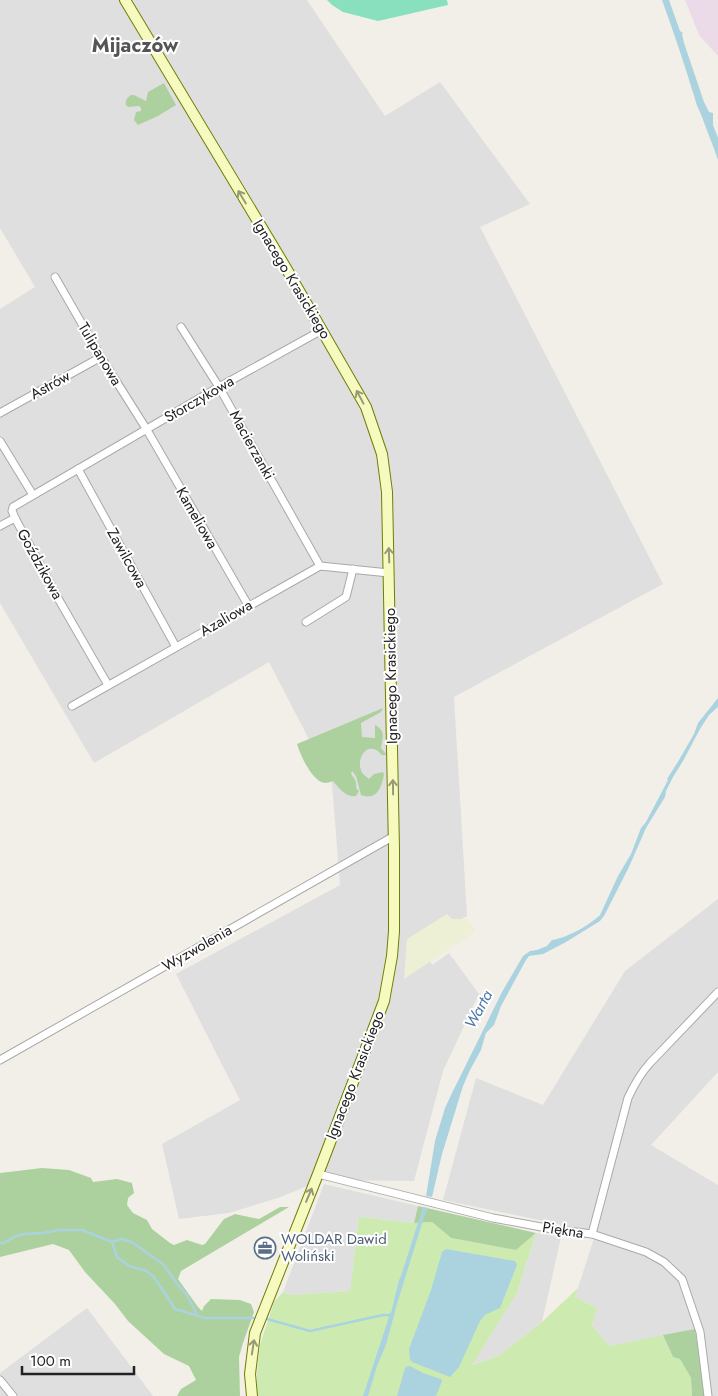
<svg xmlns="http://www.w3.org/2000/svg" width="718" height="1396" font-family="Jost,sans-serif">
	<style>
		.residential { fill: #e0dfdf }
		.industrial { fill: #ebdbe8 }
		.farmland { fill: #eef0d5 }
		.grass { fill: #cdebb0 }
		.forest { fill: #add19e }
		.pitch { fill: #88e0be }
		.water { fill: #aad3df }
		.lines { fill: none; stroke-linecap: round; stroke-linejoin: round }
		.stream { stroke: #aad3df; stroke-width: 2.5 }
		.street-casing { stroke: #a9a9a9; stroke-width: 9 }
		.secondary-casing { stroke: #707d05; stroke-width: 12 }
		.street { stroke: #fff; stroke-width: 7 }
		.secondary { stroke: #f7fabf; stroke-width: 10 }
		.oneway { stroke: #979978 }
		.labels { text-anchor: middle; stroke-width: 4; stroke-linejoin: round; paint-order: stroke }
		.street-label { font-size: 15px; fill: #222; stroke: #fff }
		.service-label { font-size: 15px; fill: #4e5e75; stroke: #fff; text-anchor: start }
		.water-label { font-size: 16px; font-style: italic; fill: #4a7aab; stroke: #fff }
		.district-label { font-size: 20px; font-weight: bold; fill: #555; stroke: #fff }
	</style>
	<rect width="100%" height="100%" fill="#f2efe9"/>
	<g class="residential">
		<path d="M0,0H307L385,116L440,82L530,204L480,227L663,584L454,697L467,916L420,943L432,965L449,953L479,994L443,1071L414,1181L322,1180L278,1198L229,1213L179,1219L162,1144L240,1100L176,974L340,885L332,784L269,662L94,763L0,603V309L35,287L0,228Z"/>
		<path d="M718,899V1072L651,1145L718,1185V1396H709L701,1328L609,1346L592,1325L597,1308L575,1297L596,1232L443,1200L476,1078L543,1105L625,971Z"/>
		<path d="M324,1184L418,1206L414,1223L359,1217L350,1291L291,1295L283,1292Z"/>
		<path d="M536,1233L561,1237L542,1322L498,1356L471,1365L517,1293Z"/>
		<path d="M87,1308L153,1396H0V1373Z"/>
	</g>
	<path class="industrial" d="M685,0H718V56L699,35Z"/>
	<path class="farmland" d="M447,914L452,919H466L476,931L404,979L407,939Z"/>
	<path class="grass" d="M359,1217L414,1223L432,1222L451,1238L516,1250L536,1233L517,1293L472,1365L498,1356L542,1322L578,1288L575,1297L597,1308L592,1325L609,1346L663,1335L673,1357L680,1359L691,1378L692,1396H257V1373L260,1345L274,1302L283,1292L291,1295L350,1291Z"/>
	<g class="forest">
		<path d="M164,83L176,105L158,116L138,125L134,120L136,112L141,111V108L139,106L128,107L126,105C125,100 127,98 131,95H134L146,101L148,92Z"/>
		<path d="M383,708L381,712L361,723L362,737L375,738V725C386,731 383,737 381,748L387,755H382C380,754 379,751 376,750C364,744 357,761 361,770C362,774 366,776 369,779L374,774L383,772L384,774C382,787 377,801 361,795L356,776L352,771L351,774C355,779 357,782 356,788L359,791L356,796C346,798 339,788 333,781C330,782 327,783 325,783C312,782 300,754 297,744Z"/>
		<path d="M42,1168L69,1170L91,1178L93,1182L117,1179L132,1183L134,1193L128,1198L127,1205L133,1213L147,1220L152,1229L170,1243L174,1245L187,1240L202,1245L205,1244L224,1219L235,1214L259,1219L280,1207H289L181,1271L178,1279L198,1307L202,1311L204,1306L211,1299L240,1300L251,1304L254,1312L243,1343L239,1357L240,1396H177L181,1389L196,1380L189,1366L164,1354L128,1321L115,1304L85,1272L69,1250L53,1244L0,1257V1173Z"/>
		<path d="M418,1206L536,1233L516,1250L451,1238L432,1222L414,1223Z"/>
		<path d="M695,1329L705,1396H692L691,1378L680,1359L673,1357L663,1335Z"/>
	</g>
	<path class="pitch" d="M327,0H447L448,5L378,21L343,12L332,5Z"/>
	<g class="water">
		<path d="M662,0H669L680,31L683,33L682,34L684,43L704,102L709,112L713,113V125L718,138V160C713,145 707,131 702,117C700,111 696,105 695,99C685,66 674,33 662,0Z"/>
		<path d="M718,698V707L709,715L700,729L683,761L673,777L666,791L665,797L646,828L629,867L604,916L600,921L566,942L543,954L529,956L526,960L501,1006L494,1025L486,1033L481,1050L470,1070L463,1086L442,1154L432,1197L426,1196L435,1141L445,1108L452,1093L502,992L523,956L530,951L537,950L547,946L552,940C567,938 590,925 600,915L618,876L631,854L641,828L646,822L668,780L667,779L679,760L694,734L698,723Z"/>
		<path d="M423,1207L428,1208L424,1217L397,1304L386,1345L377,1366L368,1396H363L389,1317L385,1315L391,1313L399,1280L401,1276Z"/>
		<path d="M446,1249L515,1261L517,1265L500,1308L485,1315L480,1321L459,1367L450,1377L412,1362L410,1359L409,1349L431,1290L442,1252Z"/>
		<path d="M408,1366L412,1367L423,1373L441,1379L442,1381L436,1396H397L405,1368Z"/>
	</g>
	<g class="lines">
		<g class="stream">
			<path d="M112,1242L121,1239L132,1242L164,1265L178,1285L186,1294L195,1310L196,1315"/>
			<path d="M0,1243H4L16,1236L24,1234L43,1233L59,1230H82L112,1242L117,1257L129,1266L147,1271L154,1277L175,1309L205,1318H254"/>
			<path d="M267,1319L310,1331L383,1315H387"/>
		</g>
		<g class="street-casing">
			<g id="street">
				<path d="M55,277L101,357L147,430L248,605"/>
				<path d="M181,327L219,387L320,566"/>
				<path d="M0,413L101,357"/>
				<path d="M0,441L33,495"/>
				<path d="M78,469L176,647"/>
				<path d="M0,526L15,518"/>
				<path d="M306,622L346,597L353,569"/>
				<path d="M108,685L59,600L15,518L12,511L13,507L219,387L322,330"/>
				<path d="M72,706L320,566L389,573"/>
				<path d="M0,1060L394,836"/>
				<path d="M318,1174L493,1218L552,1229L592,1234L646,1252L664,1262L682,1279L700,1332L708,1396"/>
				<path d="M592,1234L628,1098C634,1085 640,1074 650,1063L718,992"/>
				<path d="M0,1380L13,1396"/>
			</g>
		</g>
		<g class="secondary-casing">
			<path id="secondary" d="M125,0L286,268L366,407L382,454L387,492L394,850V931L392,956L384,1001L318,1174L255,1333L250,1374L252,1396"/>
		</g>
		<use href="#street" class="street"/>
		<use href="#secondary" class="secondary"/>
	</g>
	<defs><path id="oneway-shaft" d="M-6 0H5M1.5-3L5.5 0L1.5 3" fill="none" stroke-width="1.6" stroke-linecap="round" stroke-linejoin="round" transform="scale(1.25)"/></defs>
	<g class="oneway">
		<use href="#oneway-shaft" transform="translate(242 197) rotate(-121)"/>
		<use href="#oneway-shaft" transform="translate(360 397) rotate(-118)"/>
		<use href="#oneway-shaft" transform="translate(389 555) rotate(-92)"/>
		<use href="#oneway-shaft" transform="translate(393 787) rotate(-91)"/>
		<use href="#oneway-shaft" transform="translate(309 1195) rotate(-67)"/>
		<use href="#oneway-shaft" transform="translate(253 1347) rotate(-81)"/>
	</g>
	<defs>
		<g id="office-ring" transform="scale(1.125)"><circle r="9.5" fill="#fff" stroke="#5c6f8a" stroke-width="1.5"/><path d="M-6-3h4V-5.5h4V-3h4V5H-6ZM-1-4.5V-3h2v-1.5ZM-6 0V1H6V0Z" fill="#5c6f8a"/></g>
	</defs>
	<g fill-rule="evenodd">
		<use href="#office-ring" x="265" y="1248"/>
	</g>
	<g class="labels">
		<g class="street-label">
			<text transform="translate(292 279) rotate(59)" y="5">Ignacego Krasickiego</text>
			<text transform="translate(100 354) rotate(59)" y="5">Tulipanowa</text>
			<text transform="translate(50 385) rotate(-29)" y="5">Astrów</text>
			<text transform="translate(199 399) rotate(-30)" y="5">Storczykowa</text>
			<text transform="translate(252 445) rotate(61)" y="5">Macierzanki</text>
			<text transform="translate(197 518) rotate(60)" y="5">Kameliowa</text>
			<text transform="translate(127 558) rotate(61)" y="5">Zawilcowa</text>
			<text transform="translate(40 564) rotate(61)" y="5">Goździkowa</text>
			<text transform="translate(226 618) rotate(-30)" y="5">Azaliowa</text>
			<text transform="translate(391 676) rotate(-91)" y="5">Ignacego Krasickiego</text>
			<text transform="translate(197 948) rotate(-30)" y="5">Wyzwolenia</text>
			<text transform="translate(355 1075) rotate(-69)" y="5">Ignacego Krasickiego</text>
			<text transform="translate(563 1230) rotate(9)" y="5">Piękna</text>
		</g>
		<g class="service-label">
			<text x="281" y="1244">WOLDAR Dawid<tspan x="281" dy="17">Woliński</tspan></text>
		</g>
		<g class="water-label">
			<text transform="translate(478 1009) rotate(-62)" y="6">Warta</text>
		</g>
		<g class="district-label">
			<text x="135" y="52">Mijaczów</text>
		</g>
	</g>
	<path d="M22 1366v8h112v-8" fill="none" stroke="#222222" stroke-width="2.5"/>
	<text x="30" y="1366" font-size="15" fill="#222222" stroke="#ffffff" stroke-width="4" paint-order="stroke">100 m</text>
</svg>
